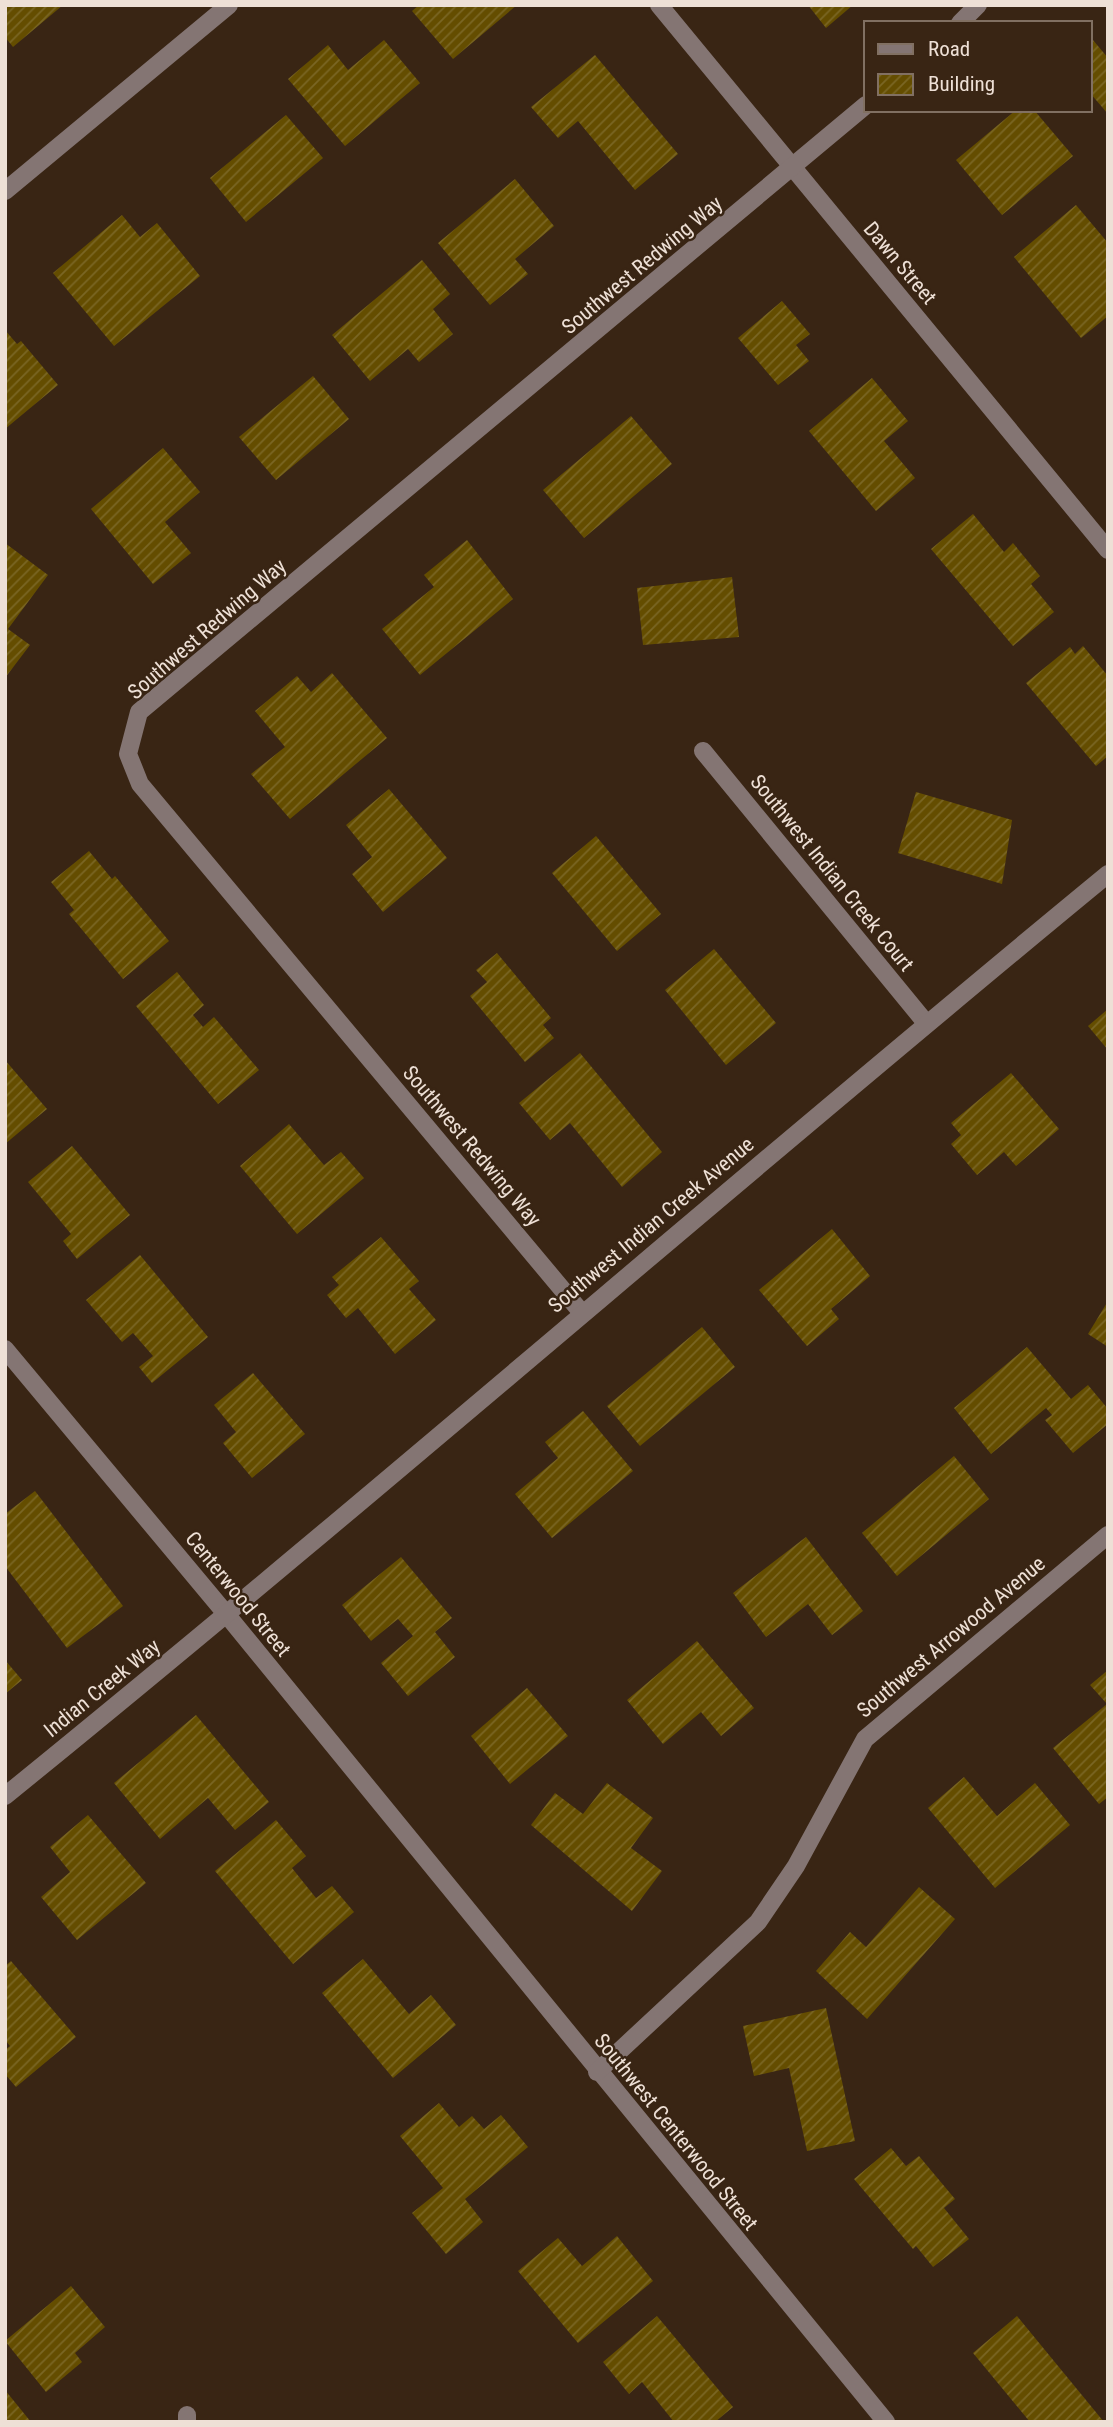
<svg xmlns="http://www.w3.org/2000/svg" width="1113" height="2427" font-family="'Roboto Condensed',sans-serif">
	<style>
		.building { fill: url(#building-hatch) }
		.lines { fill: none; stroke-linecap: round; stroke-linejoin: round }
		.minor { stroke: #847573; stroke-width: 18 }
		.labels { text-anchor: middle; stroke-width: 5; stroke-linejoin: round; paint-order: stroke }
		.street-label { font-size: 21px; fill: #eee0d6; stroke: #392514 }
	</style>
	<defs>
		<pattern id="building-hatch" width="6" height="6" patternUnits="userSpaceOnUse" patternTransform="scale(1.75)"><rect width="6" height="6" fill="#644d00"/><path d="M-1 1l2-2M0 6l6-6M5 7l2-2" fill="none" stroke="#7a6624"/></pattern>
	</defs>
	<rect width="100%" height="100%" fill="#392514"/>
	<g class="building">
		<path d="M5,5H63L13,47L5,37Z"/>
		<path d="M419,5H517L453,59L412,11Z"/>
		<path d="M808,5H853L826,28Z"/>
		<path d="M384,40L420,83L345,146L288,79L328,45L348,70Z"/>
		<path d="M1093,40L1108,58V114L1090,93Z"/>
		<path d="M595,55L678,154L635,190L578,121L558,138L531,107Z"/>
		<path d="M1016,110H1034L1073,156L1002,215L956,160Z"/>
		<path d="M286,115L323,158L246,222L210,178Z"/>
		<path d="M515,179L554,226L515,259L528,274L490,305L438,243Z"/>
		<path d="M1076,205L1108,243V316L1081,338L1014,257Z"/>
		<path d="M122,215L140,237L157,223L200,276L114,346L53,273Z"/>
		<path d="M422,260L450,294L433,309L453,334L419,362L408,349L370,381L332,335Z"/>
		<path d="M782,301L810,334L796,345L809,361L778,385L738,338Z"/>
		<path d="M5,330L17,344L21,341L58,385L5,429Z"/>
		<path d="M313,376L349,419L276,480L239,437Z"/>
		<path d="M872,378L908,421L884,441L915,478L876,511L809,431Z"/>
		<path d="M631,416L672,464L584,538L543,490Z"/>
		<path d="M163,448L200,492L165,522L191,553L153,584L91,509Z"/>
		<path d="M973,514L1004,552L1013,543L1040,576L1031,584L1054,612L1013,646L931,549Z"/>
		<path d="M467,540L513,599L420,675L382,629L434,587L424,575Z"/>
		<path d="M5,543L48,575L8,629L30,645L5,678Z"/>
		<path d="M732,577L739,637L643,645L637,588Z"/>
		<path d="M1083,646L1108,676V756L1096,766L1026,683L1070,647L1075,654Z"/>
		<path d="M332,673L387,738L290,819L251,774L285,747L255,711L297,676L311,692Z"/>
		<path d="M389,789L447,858L383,912L352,874L372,857L346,825Z"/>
		<path d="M916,792L1012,820L1002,884L898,853Z"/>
		<path d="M596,836L661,914L617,951L552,873Z"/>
		<path d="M89,851L112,879L115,876L169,941L123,979L69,914L74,910L51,882Z"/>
		<path d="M714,949L776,1023L726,1065L665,990Z"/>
		<path d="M497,953L551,1018L543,1025L554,1038L525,1062L470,996L487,982L476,970Z"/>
		<path d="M177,972L204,1005L193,1015L203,1027L214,1017L259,1070L218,1104L136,1006Z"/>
		<path d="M1108,1009V1050L1088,1026Z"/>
		<path d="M580,1053L662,1152L622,1187L570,1123L550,1140L519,1103Z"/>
		<path d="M5,1060L47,1109L5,1144Z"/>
		<path d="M1011,1073L1059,1129L1016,1166L1004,1152L977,1175L951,1144L961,1135L951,1123Z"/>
		<path d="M289,1124L324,1165L341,1152L364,1178L297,1234L240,1166Z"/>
		<path d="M72,1146L130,1215L77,1259L63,1241L71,1234L28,1182Z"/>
		<path d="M832,1229L870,1276L831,1309L839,1319L807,1346L759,1290Z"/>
		<path d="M381,1237L419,1281L409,1289L436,1320L395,1354L358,1308L346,1318L327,1295L339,1285L332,1277Z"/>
		<path d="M140,1255L208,1337L152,1383L139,1367L153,1356L133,1333L122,1342L86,1300Z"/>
		<path d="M1108,1301V1347L1088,1334Z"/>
		<path d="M702,1327L735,1367L640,1446L607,1406Z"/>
		<path d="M1027,1347L1071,1399L1088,1385L1108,1409V1424L1073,1453L1045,1420L1052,1415L1046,1408L991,1454L954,1408Z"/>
		<path d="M253,1373L305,1434L252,1478L223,1443L236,1432L214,1405Z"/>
		<path d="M583,1411L633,1471L552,1538L515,1494L558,1458L545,1442Z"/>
		<path d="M954,1456L989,1499L897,1576L862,1533Z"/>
		<path d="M35,1491L123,1606L67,1648L5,1566V1514Z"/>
		<path d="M806,1537L863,1611L832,1635L808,1604L766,1637L733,1593Z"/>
		<path d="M401,1557L452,1618L435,1632L455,1657L408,1696L381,1663L413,1636L398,1619L371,1641L342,1605Z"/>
		<path d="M697,1641L754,1708L721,1736L701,1712L663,1744L627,1700Z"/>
		<path d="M5,1660L22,1680L5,1694Z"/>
		<path d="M1108,1670V1797L1099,1804L1053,1748L1107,1704L1090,1685Z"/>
		<path d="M527,1688L568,1736L510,1784L471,1736Z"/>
		<path d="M196,1715L269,1802L235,1830L208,1798L160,1839L114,1783Z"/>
		<path d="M964,1777L997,1816L1035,1783L1070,1825L995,1888L928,1808Z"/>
		<path d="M607,1783L653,1818L631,1848L662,1871L632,1911L531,1825L555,1793L583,1814Z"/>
		<path d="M88,1815L146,1883L77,1940L41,1897L70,1872L50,1847Z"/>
		<path d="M276,1820L306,1856L292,1868L316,1898L332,1886L354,1912L293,1964L215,1871Z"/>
		<path d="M919,1887L955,1919L867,2019L816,1971L850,1932L866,1947Z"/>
		<path d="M363,1959L409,2014L431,1995L456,2025L393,2078L322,1993Z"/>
		<path d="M11,1961L76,2037L16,2087L5,2074V2050L10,2046L5,2040V1966Z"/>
		<path d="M826,2008L855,2141L807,2151L789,2068L754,2076L743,2026Z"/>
		<path d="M439,2103L459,2127L472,2116L484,2129L501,2115L528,2147L465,2199L483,2222L446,2254L412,2213L443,2188L400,2136Z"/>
		<path d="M891,2148L906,2166L919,2156L955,2199L944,2208L969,2239L933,2267L916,2246L913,2249L854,2179Z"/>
		<path d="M617,2236L653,2281L578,2343L518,2271L558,2238L582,2266Z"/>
		<path d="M71,2286L105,2327L75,2353L82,2362L46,2392L5,2341Z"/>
		<path d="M657,2316L733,2407L715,2422H674L642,2382L629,2394L603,2362Z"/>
		<path d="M1017,2316L1104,2422H1030L973,2353Z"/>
		<path d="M5,2390L31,2422H5Z"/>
	</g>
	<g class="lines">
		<g class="minor">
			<path d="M659,5L1108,550"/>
			<path d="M960,23L978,5"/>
			<path d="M5,191L229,5"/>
			<path d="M703,751L926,1023"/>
			<path d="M582,1313L140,784L128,754L139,712L866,105"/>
			<path d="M5,1349L227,1615L886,2422"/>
			<path d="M5,1796C377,1494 738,1178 1108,874"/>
			<path d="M597,2072L758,1922L796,1866L865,1739L1108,1535"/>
			<path d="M187,2422V2415"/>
		</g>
	</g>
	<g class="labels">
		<g class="street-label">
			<text transform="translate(900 263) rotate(50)" y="7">Dawn Street</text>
			<text transform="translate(642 265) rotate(-40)" y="7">Southwest Redwing Way</text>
			<text transform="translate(207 629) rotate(-41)" y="7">Southwest Redwing Way</text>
			<text transform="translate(832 873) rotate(51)" y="7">Southwest Indian Creek Court</text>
			<text transform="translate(472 1146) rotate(50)" y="7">Southwest Redwing Way</text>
			<text transform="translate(651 1225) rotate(-40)" y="7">Southwest Indian Creek Avenue</text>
			<text transform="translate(238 1594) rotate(51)" y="7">Centerwood Street</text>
			<text transform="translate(951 1637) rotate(-40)" y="7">Southwest Arrowood Avenue</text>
			<text transform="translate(102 1688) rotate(-39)" y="7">Indian Creek Way</text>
			<text transform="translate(676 2132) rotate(51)" y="7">Southwest Centerwood Street</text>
		</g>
	</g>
	<rect width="1113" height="2427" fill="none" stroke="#eee0d6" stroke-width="14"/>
	<rect x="864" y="21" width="228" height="91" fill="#392514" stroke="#817062" stroke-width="2"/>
	<rect x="878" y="44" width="35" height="10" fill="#847573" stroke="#817062" stroke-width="2"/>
	<text x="928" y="56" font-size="21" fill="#eee0d6">Road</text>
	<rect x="878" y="74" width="35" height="21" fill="url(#building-hatch)" stroke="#817062" stroke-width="2"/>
	<text x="928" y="91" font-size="21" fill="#eee0d6">Building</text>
</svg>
